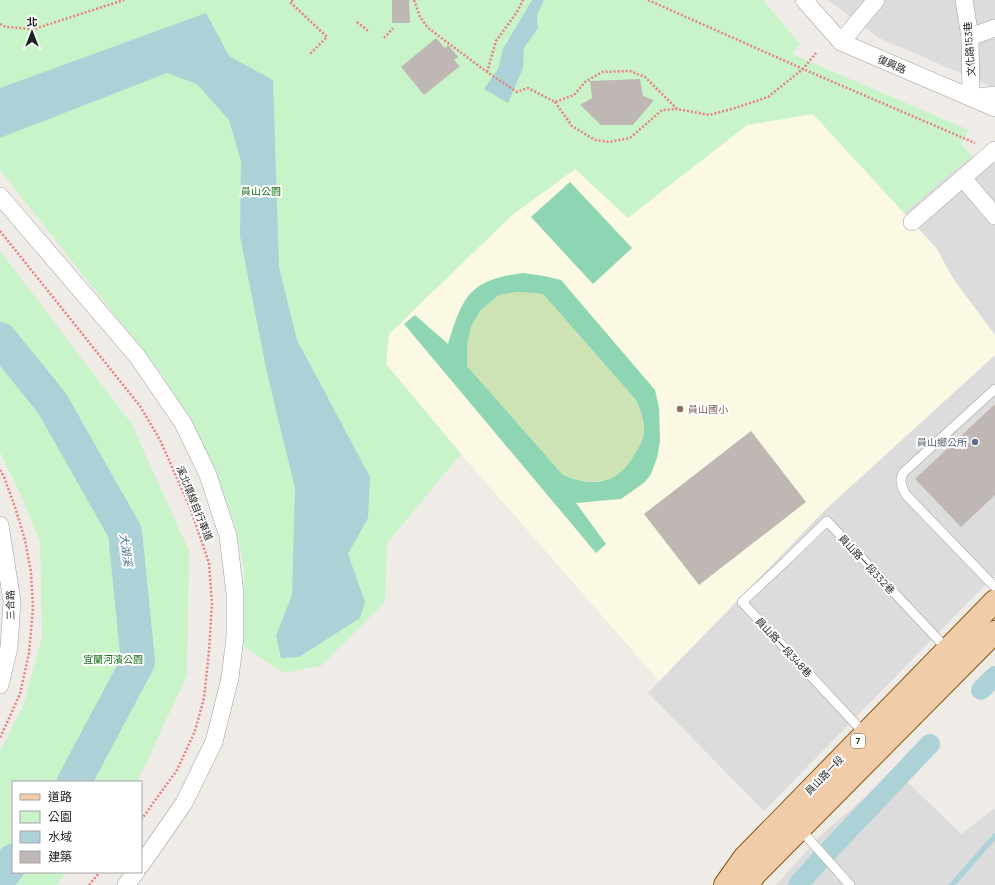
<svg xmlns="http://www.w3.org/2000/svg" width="995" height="885" font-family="Manrope,'Noto Sans TC',sans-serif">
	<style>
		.residential { fill: #dddcdc }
		.education { fill: #fbf9e3 }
		.grass { fill: #cee3b3 }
		.park { fill: #c9f3c9 }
		.pitch { fill: #8ed5b3; fill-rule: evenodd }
		.water { fill: #acd1d7 }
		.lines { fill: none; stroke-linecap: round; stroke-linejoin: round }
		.stream { stroke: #acd1d7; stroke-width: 5.5 }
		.canal { stroke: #acd1d7; stroke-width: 20 }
		.river { stroke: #acd1d7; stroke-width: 34 }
		.building { fill: #bfb7b4 }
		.lane-casing { stroke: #a0a0a0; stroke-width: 10 }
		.street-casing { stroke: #a0a0a0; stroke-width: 18 }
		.primary-casing { stroke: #895711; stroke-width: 24 }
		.path { stroke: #ea7f7d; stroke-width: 2.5; stroke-dasharray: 2 2; stroke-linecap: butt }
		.lane { stroke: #fff; stroke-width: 9 }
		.street { stroke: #fff; stroke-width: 17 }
		.primary { stroke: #f1cca9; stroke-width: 22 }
		.education-dot { fill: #8d6e63; stroke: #fff; stroke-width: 1.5 }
		.service-dot { fill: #5c6f8a; stroke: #fff; stroke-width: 1.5 }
		.labels { text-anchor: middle; stroke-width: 4; stroke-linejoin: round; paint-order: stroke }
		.shield { fill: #fff; stroke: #626262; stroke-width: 1 }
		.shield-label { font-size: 9px; font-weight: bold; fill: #1f1f1f }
		.street-label { font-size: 10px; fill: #1f1f1f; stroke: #fff }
		.park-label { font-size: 10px; fill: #197219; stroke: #fff }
		.education-label { font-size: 10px; fill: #785e54; stroke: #fff; text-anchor: start }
		.service-label { font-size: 10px; fill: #4e5e75; stroke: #fff; text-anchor: end }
		.water-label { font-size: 11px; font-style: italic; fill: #4f7895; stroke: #fff }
	</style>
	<rect width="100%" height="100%" fill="#efebe7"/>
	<g class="residential">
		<path d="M828,0H995V88L879,38Z"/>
		<path d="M972,156L995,164V335L954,280L936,248L904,213Z"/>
		<path d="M995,355V575L764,811L648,693L827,508Z"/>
		<path d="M896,771L961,834L995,808V885H776L822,834Z"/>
	</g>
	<path class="education" d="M813,114L936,248L954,280L995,335V355L827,508L659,681L461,454L386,364L389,334L511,216L575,169L628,217L747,125Z"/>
	<path class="grass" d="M518,292L543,294L636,400C640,409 644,419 644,430C644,439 639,447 634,455C617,485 593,486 563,475L467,366V346L471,327L480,311L499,295Z"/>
	<g class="park">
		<path d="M0,0H763L800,44L792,54L969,130L961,144L972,156L904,213L813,114L747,125L628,218L575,169L511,216L389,334L386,364L461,454L387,543L385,602L321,666L284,673L244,647V569L236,528L210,458L163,376L0,170Z"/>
		<path d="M0,251L131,423L189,551L187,675L137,782H13V872H67L56,885H0V751L24,704L42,636L40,542L23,500L0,452Z"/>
	</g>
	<g class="pitch">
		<path d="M570,182L632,248L593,284L531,217Z"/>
		<path d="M523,273L544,276L561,280L655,390L659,408L660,441L657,458L651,474L645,482L621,499L576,503L606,544L596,553L404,324L415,315L448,344C463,296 469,280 523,273ZM518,292L543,294L636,400C640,409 644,419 644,430C644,439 639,447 634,455C617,485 593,487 563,475L467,366V346L471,327L480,311L499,295Z"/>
	</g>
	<g class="water">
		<path d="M532,0H544L537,15L538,28L524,48L523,68L508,103L484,89L498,69L503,49Z"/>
		<path d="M206,13L229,56L273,80L279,267L297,340L370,477L368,518L348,554L365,602L360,618L299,657L281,658L276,636L292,595L295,488L267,373L240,236L241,161L229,120L197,84L167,73L0,138V88Z"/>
	</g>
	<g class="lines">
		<path class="stream" d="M952,885L995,836"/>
		<g class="canal">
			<path d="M981,690L995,676"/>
			<path d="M798,885L819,861L930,744"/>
		</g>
		<g class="river">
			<path d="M0,339L52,403L125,532L138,662L74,782"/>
			<path d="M0,877L13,861"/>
		</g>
	</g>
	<g class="building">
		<path d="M392,0H409L410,23H392Z"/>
		<path d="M436,38L445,48L448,45L458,57L454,60L460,66L424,95L401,67Z"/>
		<path d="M640,79L643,96L654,100L633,125H601L580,105L592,98L590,81Z"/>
		<path d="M995,404V495L961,527L915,479Z"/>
		<path d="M751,431L806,502L699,585L644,514Z"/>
	</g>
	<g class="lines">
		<g class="lane-casing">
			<g id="lane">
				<path d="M995,389L904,472C898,480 902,487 906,495L995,587"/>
				<path d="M865,734L742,602L785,562L827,521L947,649"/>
				<path d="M800,829L850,885"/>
			</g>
		</g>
		<g class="street-casing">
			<g id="street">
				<path d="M804,0L841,42L995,108"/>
				<path d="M964,0L970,37L971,98L995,95"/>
				<path d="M970,37L995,28"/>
				<path d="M841,42L876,0"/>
				<path d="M963,178L995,216"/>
				<path d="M0,196L137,356L183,423L208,475L228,536L235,593V637L230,678L214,742L184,803L141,865"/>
				<path d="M912,222L995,150"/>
				<path d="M0,525L12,601L9,647L0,685"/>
				<path d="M126,885L136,872"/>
			</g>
		</g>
		<g class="primary-casing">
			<g id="primary">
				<path d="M725,885L744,858L995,601"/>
				<path d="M748,885L755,874L995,632"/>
			</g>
		</g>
		<g class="path">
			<path d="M293,0L290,2L327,37L310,54"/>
			<path d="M414,0L420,17L428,28L487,72L517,92L528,88L555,102L574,95L585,82L602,72L630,71L645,77L677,109L709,115L732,109L768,97L803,69L816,53"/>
			<path d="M648,0L803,69L975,143"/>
			<path d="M357,22L368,31"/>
			<path d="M0,24L6,27L34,29L124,0"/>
			<path d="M384,38L393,28"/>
			<path d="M487,72L496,41L517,12L523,0"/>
			<path d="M555,102L572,126L595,140L609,142L630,138L662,110L677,109"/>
			<path d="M0,231L140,406L160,440L191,510L209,563L212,603L209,651L204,698L195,731L177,770L141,820"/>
			<path d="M0,470L4,477L15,507L25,540L31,572L33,608L29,653L20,694L0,738"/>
			<path d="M89,885L100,872"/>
		</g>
		<use href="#lane" class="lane"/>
		<use href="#street" class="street"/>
		<use href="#primary" class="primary"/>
	</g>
	<circle class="education-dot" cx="680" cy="409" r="4"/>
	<circle class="service-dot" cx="975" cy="442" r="4"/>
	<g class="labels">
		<rect class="shield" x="851" y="734" width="14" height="14" rx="3"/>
		<g class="shield-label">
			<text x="858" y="744">7</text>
		</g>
		<g class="street-label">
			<text transform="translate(969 49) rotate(-94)" y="4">文化路153巷</text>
			<text transform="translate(892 64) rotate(23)" y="4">復興路</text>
			<text transform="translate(195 503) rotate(68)" y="4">溪北環線自行車道</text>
			<text transform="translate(867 564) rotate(47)" y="4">員山路一段332巷</text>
			<text transform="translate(10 605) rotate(-91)" y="4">三合路</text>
			<text transform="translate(784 647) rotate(47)" y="4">員山路一段348巷</text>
			<text transform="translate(824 775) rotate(-46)" y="4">員山路一段</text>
		</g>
		<g class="park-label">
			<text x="261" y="195">員山公園</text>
			<text x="113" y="663">宜蘭河濱公園</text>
		</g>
		<g class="education-label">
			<text x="688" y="413">員山國小</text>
		</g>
		<g class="service-label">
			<text x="967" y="446">員山鄉公所</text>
		</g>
		<g class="water-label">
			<text transform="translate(126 550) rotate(82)" y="4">大湖溪</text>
		</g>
	</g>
	<rect x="12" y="781" width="130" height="92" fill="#ffffff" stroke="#a5a5a5"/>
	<rect x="20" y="794" width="20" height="6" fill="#f1cca9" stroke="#a5a5a5"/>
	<text x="48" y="801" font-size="12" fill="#1f1f1f">道路</text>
	<rect x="20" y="811" width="20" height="12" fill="#c9f3c9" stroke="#a5a5a5"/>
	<text x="48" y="821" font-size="12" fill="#1f1f1f">公園</text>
	<rect x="20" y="831" width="20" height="12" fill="#acd1d7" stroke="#a5a5a5"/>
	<text x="48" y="841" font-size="12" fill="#1f1f1f">水域</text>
	<rect x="20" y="851" width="20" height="12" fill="#bfb7b4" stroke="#a5a5a5"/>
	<text x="48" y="861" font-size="12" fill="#1f1f1f">建築</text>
	<g transform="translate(32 32)" stroke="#ffffff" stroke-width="3" paint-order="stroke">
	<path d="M0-3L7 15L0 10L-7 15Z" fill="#1f1f1f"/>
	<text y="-6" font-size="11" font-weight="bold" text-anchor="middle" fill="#1f1f1f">北</text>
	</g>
</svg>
